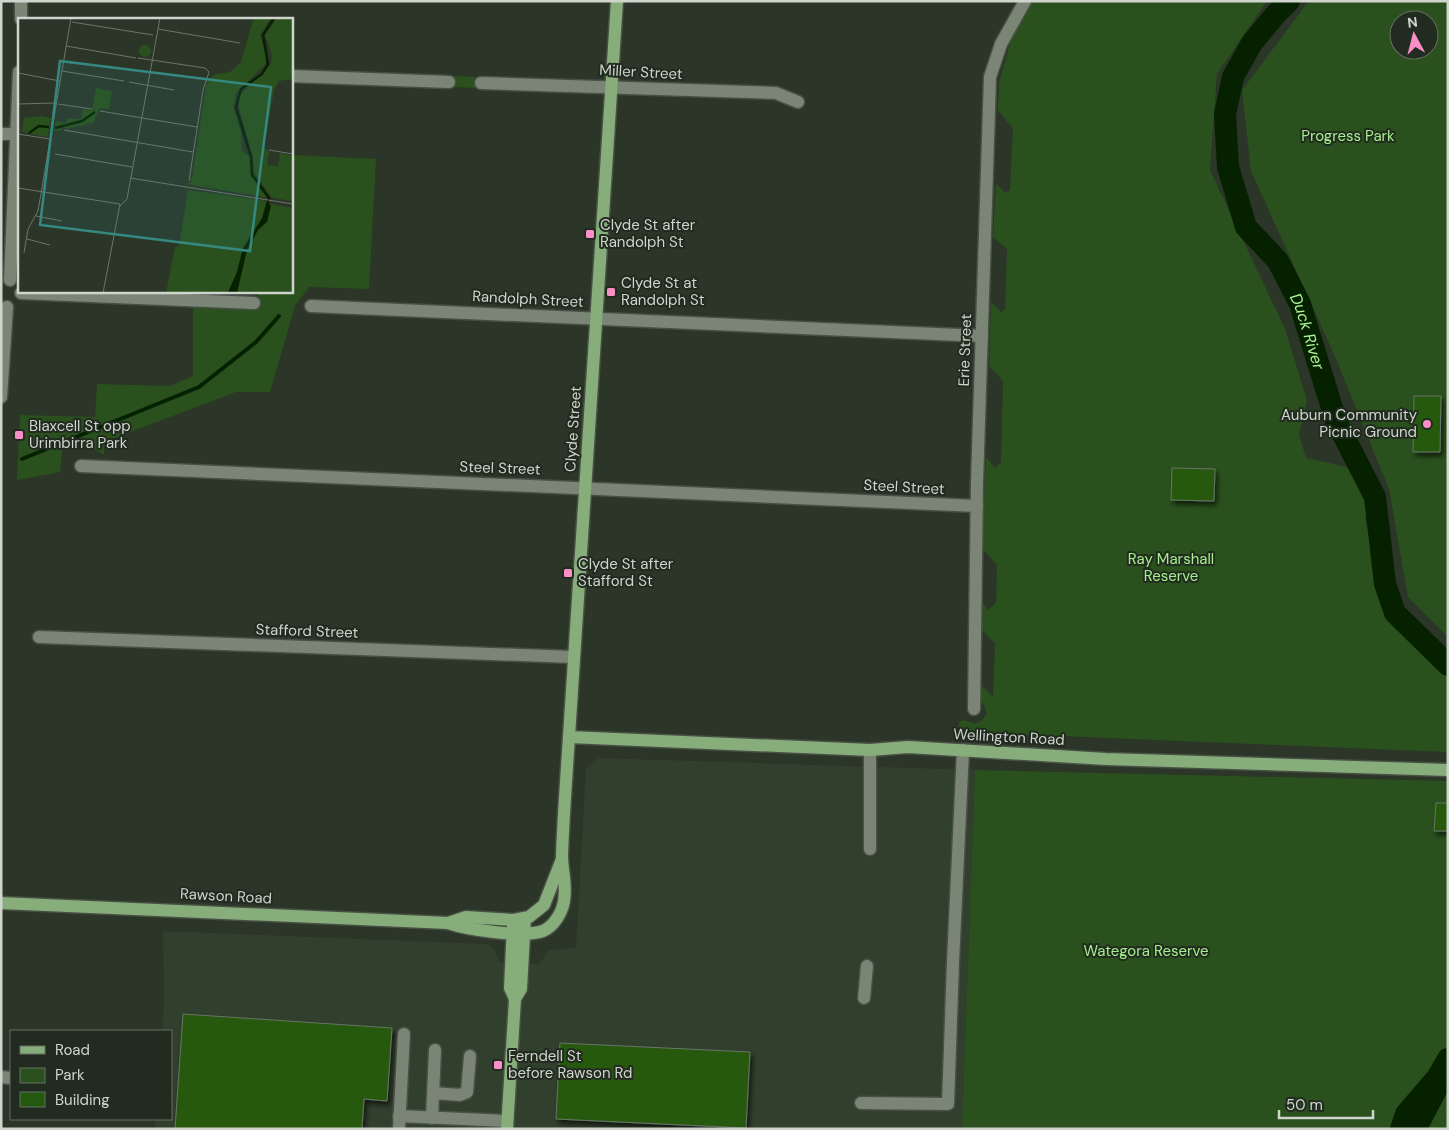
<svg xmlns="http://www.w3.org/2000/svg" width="1449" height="1130" font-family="'DM Sans',sans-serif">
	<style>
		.built { fill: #313f2d }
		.green { fill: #2a511d; fill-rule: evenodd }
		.water { fill: #062100 }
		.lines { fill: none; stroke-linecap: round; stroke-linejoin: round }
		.stream { stroke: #062100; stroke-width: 4 }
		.river { stroke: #062100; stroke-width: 22 }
		.building { fill: #25590f; stroke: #6a7567; filter: url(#shadow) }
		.minor-casing { stroke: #485046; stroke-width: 15 }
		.major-casing { stroke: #485046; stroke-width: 15 }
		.minor { stroke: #7a8576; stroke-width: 12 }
		.major { stroke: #86ad7a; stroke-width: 12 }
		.poi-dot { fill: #fa8fc7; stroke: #212b1f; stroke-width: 2 }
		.labels { text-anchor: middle; stroke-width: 4; stroke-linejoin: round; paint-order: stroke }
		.street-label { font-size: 15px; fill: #cfd5cd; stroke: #212b1f }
		.park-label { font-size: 15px; fill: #a5ee8d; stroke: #212b1f }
		.poi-label { font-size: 15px; fill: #cfd5cd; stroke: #212b1f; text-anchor: start }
		.water-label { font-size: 16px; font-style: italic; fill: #adf695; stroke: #212b1f }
		.inset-river { fill: none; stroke: #062100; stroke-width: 2.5 }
		.inset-road { fill: none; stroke: #6d756a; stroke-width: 1 }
		.view { fill: #358981; fill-opacity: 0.15; stroke: #358981; stroke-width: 2.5 }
		.inset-edge { fill: none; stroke: #cfd5cd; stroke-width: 2.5 }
	</style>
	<defs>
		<filter id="shadow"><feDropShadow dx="2.5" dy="4" stdDeviation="2.5" flood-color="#0009"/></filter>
	</defs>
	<rect width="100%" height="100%" fill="#2b3528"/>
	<path class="built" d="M599,758L975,770L962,1129H155V1119H171V1031H162L164,1001L163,931L487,944L495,950L499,962L539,964L549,950L576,948L586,768Z"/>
	<g class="green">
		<path d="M1033,1H1267L1217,74L1210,170L1285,329L1307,400L1299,435L1306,458L1343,466L1359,472C1365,488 1374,503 1365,519L1388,614L1448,671V752L958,732L959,722L964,720L976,724L983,719L987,713L978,693V682L993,697L995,643L980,628L981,600L988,610L996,603L997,565L982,548L986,457L995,468L1001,463L1003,381L989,366L991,302L1001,312L1005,309L1007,249L993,237L996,183L1005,193L1010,190L1013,129L998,110L999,83L1011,40Z"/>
		<path d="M1309,1H1448V637L1408,597L1389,489L1333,352L1251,171L1242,90ZM1399,20H1429V50H1399Z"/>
		<path d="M455,76L475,77V88L455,87Z"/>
		<path d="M291,155L376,159L369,289L309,287L295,306L270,392H236L104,442V455L85,444H63L60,472L17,480L20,415L95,417L97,384L170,386L193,376V306L257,307L258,291H291Z"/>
		<path d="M975,770L1448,781V1129H962Z"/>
	</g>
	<path class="water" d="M1448,1066V1091L1428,1129H1408C1413,1104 1437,1088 1448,1066Z"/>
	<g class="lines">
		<path class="stream" d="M22,459L199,387L256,342L279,316"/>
		<g class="river">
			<path id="s1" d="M1289,1L1275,15L1252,43L1233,77L1225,114L1228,167L1246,227L1278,261L1300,304L1336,421L1375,497L1385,584L1395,613L1448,665"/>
			<path d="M1401,1129L1406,1114L1437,1078L1448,1059"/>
		</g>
	</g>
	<g class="building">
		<path d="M1414,396H1441L1440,452H1413Z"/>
		<path d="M1172,468L1215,469L1214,501L1171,500Z"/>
		<path d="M1436,803H1448V831H1434Z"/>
		<path d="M183,1014L392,1028L387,1101L364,1099L362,1129H175Z"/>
		<path d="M560,1043L750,1052L746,1128L556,1119Z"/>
	</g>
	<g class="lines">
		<g class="minor-casing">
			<g id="minor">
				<path d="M21,19V1"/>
				<path d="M291,76L449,82"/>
				<path d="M481,83L776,93L798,102"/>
				<path d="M1,134H15"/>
				<path d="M10,280L19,72"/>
				<path d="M21,293L254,303"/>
				<path d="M311,306L982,336"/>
				<path d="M1,397L7,307"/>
				<path d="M81,466L977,506"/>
				<path d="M39,637L573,657"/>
				<path d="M974,709L977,483L990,77L1001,44L1025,1"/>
				<path d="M870,849V750"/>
				<path d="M864,998L867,966"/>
				<path d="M1,1077L11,1078"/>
				<path d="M433,1093L460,1095L467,1092L470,1056"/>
				<path d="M861,1103L948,1104L953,962L963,750"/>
				<path d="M399,1116L507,1121"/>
				<path d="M432,1118L435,1050"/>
				<path d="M399,1129L404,1034"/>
			</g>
		</g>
		<g class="major-casing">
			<g id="major">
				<path d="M569,737L870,750L908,747L1106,759L1448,770"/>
				<path d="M1,903L448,923C468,930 524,938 543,931C554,926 562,913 564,901C567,883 562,872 562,855C563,826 565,797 567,767L617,1"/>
				<path d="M448,923L466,917L513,920L529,917L544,905L562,859"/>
				<path d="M513,925L510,988L515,999"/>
				<path d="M507,1129L515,999L521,989L525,918"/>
			</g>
		</g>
		<use href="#minor" class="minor"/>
		<use href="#major" class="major"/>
	</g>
	<g class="poi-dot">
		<rect x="585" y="229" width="10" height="10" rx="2.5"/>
		<rect x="606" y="287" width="10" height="10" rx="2.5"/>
		<circle cx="1427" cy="424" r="5"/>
		<rect x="14" y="430" width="10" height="10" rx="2.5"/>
		<rect x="563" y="568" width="10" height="10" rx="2.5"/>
		<rect x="493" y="1060" width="10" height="10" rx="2.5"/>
	</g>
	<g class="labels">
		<g class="street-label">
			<text transform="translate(641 72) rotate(3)" y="5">Miller Street</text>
			<text transform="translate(528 299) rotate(3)" y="5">Randolph Street</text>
			<text transform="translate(965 350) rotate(-88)" y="5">Erie Street</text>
			<text transform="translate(573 429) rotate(-86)" y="5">Clyde Street</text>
			<text transform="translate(500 468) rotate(2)" y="5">Steel Street</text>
			<text transform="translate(904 487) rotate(3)" y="5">Steel Street</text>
			<text transform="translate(307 631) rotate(2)" y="5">Stafford Street</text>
			<text transform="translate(1009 737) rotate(3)" y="5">Wellington Road</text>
			<text transform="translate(226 896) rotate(3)" y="5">Rawson Road</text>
		</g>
		<g class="park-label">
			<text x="1348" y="141">Progress Park</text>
			<text x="1171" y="564">Ray Marshall<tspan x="1171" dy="17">Reserve</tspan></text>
			<text x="1146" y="956">Wategora Reserve</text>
		</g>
		<g class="poi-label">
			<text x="600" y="230">Clyde St after<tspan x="600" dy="17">Randolph St</tspan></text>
			<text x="621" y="288">Clyde St at<tspan x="621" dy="17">Randolph St</tspan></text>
			<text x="1417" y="420" text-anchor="end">Auburn Community<tspan x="1417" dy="17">Picnic Ground</tspan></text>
			<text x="29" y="431">Blaxcell St opp<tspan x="29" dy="17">Urimbirra Park</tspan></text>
			<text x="578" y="569">Clyde St after<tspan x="578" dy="17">Stafford St</tspan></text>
			<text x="508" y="1061">Ferndell St<tspan x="508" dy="17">before Rawson Rd</tspan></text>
		</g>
		<g class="water-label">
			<text dy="6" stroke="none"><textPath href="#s1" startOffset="372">Duck River</textPath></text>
		</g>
	</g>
	<g transform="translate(18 18)">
		<rect width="275" height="275" fill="#2b3528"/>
		<path d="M239,0H253L242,17L249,40L247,47L218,75L215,89L223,114L224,133L232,139L233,157L251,180L168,166L173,164L172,159L174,161L188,67L195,57L212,54L223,44L235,2ZM259,0H275V61L261,63L256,72L246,129L251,134L249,147L260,148L262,135L275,138V183L254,180L236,155L235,139L221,90V78L253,46L254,37L247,17ZM121 33a6 6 0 1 1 12 0a6 6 0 1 1-12 0ZM78,70L94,73L91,91L82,90L75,105L49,111L44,109L43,113H36L38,103L48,105L50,100L63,101L65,91L74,92ZM23,98L33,100L30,119L4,114L6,100ZM170,172L248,183L247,199L252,186L275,190V275H148L157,229L161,228Z" fill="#2a511d"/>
		<path d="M250,185L253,188L249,204L240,212L229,232L219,275H211L221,255L227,230L245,201Z" fill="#062100"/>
		<path class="inset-river" d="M37,110L64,103L77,94M11,115L21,108L31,109M211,275L220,255L226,231L245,201L251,180L234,157L233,139L218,89L223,71L244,56L250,46L245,17L256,0"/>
		<path class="inset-road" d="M54,4L135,17M140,11L222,25M48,28L118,40M120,40L187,50L191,54L185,72L171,163M44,53L106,63M0,55L42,63M111,64L156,72M0,86L36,85M40,86L74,91M82,93L179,109M46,112L175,134M0,116L32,121M251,132L275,136M37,136L114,149M112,160L275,186M0,170L102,186M102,188L109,181L142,0M18,198L44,203M9,221L32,227M6,235L10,211L20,193L53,0M85,275L102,186"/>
		<path class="view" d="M42,43L253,69L232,233L22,207Z"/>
		<rect width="275" height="275" class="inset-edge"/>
	</g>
	<rect width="1449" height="1130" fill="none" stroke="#cfd5cd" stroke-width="5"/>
	<rect x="10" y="1030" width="162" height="90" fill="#212b1f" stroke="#676f65"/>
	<rect x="20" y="1046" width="25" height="8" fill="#86ad7a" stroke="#676f65"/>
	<text x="55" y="1055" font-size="15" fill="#cfd5cd">Road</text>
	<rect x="20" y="1068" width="25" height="15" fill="#2a511d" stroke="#676f65"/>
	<text x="55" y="1080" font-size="15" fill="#cfd5cd">Park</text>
	<rect x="20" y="1092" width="25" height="15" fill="#25590f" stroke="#676f65"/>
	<text x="55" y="1105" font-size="15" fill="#cfd5cd">Building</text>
	<g transform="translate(1414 35) rotate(353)"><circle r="24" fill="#212b1f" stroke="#676f65"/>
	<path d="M0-4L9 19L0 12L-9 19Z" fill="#fa8fc7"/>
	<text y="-8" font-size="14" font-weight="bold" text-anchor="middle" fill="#cfd5cd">N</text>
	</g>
	<path d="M1279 1110v8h94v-8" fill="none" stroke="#cfd5cd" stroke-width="2.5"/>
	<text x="1286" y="1110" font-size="15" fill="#cfd5cd" stroke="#212b1f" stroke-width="4" paint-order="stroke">50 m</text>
</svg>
